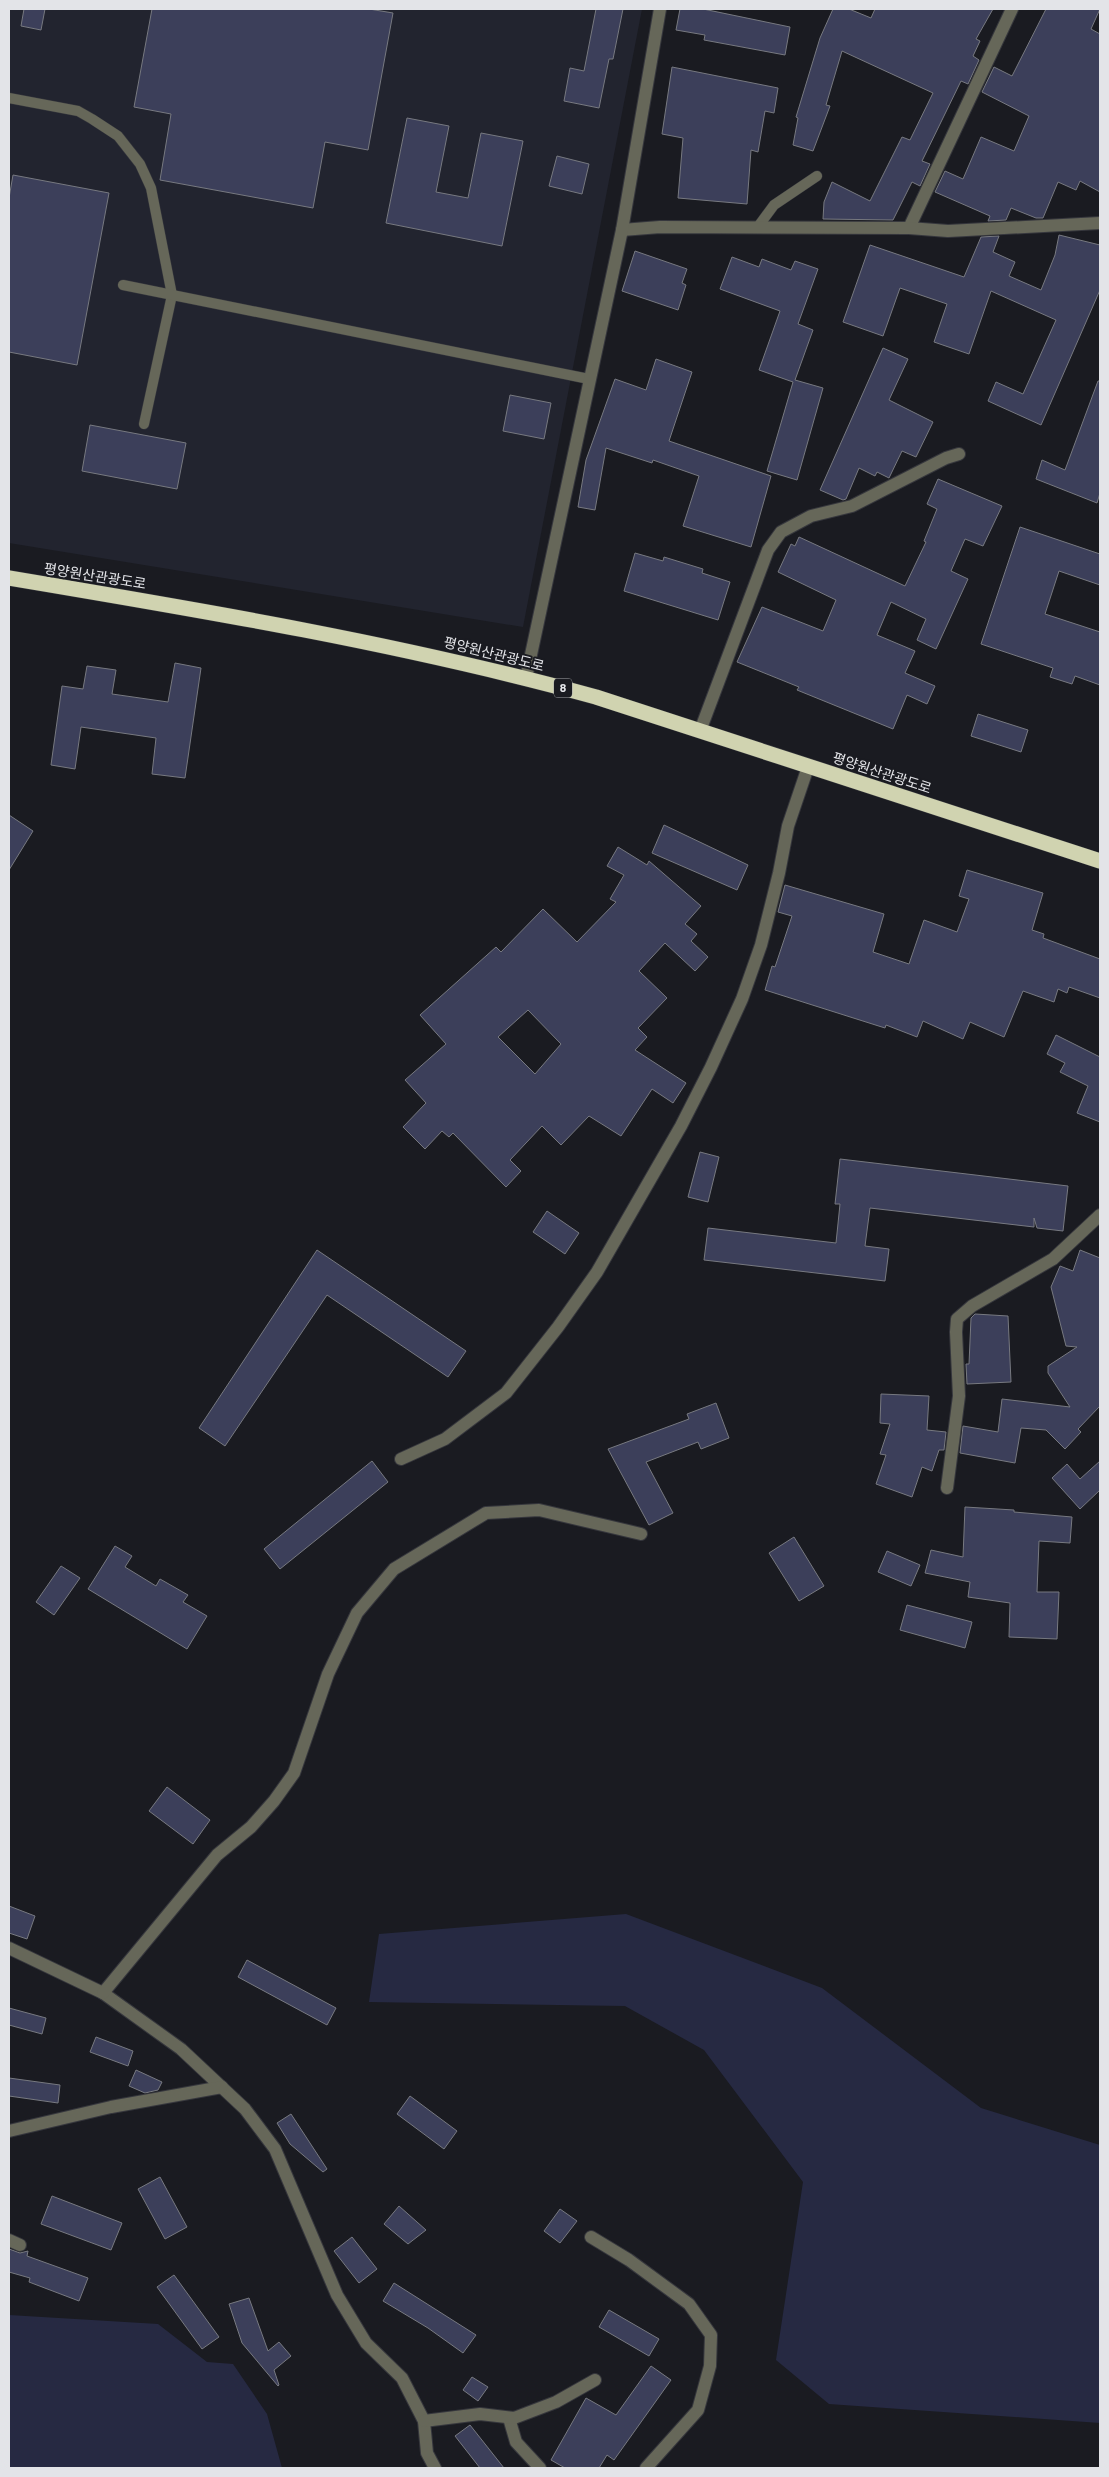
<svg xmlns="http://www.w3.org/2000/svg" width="1109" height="2477" font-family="Barlow,'Noto Sans KR',sans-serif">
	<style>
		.built { fill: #22242f }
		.green { fill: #262942 }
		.building { fill: #3c3f5a; stroke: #777980; fill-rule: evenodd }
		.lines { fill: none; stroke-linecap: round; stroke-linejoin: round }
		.lane-casing { stroke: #36373d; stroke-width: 11 }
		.street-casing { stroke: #36373d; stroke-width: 14 }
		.highway-casing { stroke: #36373d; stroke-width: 16 }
		.lane { stroke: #666759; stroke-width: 10 }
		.street { stroke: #666759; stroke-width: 12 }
		.highway { stroke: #d0d3b0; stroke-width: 15 }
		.labels { text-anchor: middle; stroke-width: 4; stroke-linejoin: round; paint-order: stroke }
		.shield { fill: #1a1b21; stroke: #a7a8ac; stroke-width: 1 }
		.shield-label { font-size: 12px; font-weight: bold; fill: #e3e4e8 }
		.street-label { font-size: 14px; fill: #e3e4e8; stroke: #1a1b21 }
	</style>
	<rect width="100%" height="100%" fill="#1a1b21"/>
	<path class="built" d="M9,9H642L523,627L9,543Z"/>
	<g class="green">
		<path d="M626,1914L822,1988L981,2108L1100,2145V2423L829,2404L776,2360L803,2182L704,2050L625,2006L369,2002L379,1934Z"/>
		<path d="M9,2315L158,2324L207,2362L233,2364L267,2414L282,2468H9Z"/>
	</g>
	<g class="building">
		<path d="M24,9H45L41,30L21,26Z"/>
		<path d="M152,9H369L393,13L368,150L325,142L313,208L160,180L171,114L134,107Z"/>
		<path d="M596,9H623L613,59H609L599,108L564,101L570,68L584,71Z"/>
		<path d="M680,9H703L790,27L785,55L704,40L705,35L676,30Z"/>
		<path d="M833,9H849L871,18L875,9H993L976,39L980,41L973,56L979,60L968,84L961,81L922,161L930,164L920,186L912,182L893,220L823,219L824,202L832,182L870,201L902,137L910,140L933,93L842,51L826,105L830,106L813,151L793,145L798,118L796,117L820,38Z"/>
		<path d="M1046,9H1100L1091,29L1100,34V192L1080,181L1076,190L1058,182L1043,218H1036L1011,208L1006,220L988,221L990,216L935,192L945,171L963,179L981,137L1014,151L1029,116L982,92L994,67L1012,76Z"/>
		<path d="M672,67L778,88L774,113L765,111L758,152L751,150L747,204L678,198L683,138L662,134Z"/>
		<path d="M407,118L449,126L436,192L468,198L481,133L523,141L502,246L386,223Z"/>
		<path d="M557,156L589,164L582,194L549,186Z"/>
		<path d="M13,175L109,193L77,365L9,352V198Z"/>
		<path d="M1059,235L1100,245V290L1041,425L988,401L996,382L1023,394L1056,320L991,291L969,354L934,342L947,304L900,288L883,336L843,322L870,245L964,277L981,237L999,236L993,252L1015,262L1009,276L1041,290L1055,255Z"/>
		<path d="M635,251L687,269L682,283L686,285L678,310L622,291Z"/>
		<path d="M732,257L759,267L762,259L791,270L795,261L818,269L798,324L813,330L795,380L823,388L797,480L767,471L793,382L759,370L780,311L720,289Z"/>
		<path d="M883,348L908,359L889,400L933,422L916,457L902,451L889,478L877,472L875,476L859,468L846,499L843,500L820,490Z"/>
		<path d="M656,359L692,372L669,441L771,476L751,547L683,526L699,476L653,460L652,463L606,448L595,510L578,507L586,460L615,379L646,390Z"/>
		<path d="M1098,381H1100V493L1097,503L1036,479L1042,460L1065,470Z"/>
		<path d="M510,395L551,403L544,439L503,431Z"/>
		<path d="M90,425L186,443L177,489L82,471Z"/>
		<path d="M938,479L1002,506L983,546L965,539L951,571L968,579L936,649L917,640L926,619L891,602L877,635L915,651L905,673L935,686L927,704L907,695L893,729L797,690L799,687L737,662L762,607L823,631L836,600L778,572L791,544L795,546L799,537L905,586L926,542L924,541L937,509L927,504Z"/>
		<path d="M1020,527L1100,554V585L1059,571L1045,614L1100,632V685L1075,676L1072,684L1050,677L1053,668L981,644Z"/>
		<path d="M635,553L663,561L664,557L703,569L702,573L730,582L718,620L624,591Z"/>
		<path d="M175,663L201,668L185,778L152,774L156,738L81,727L75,769L51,765L62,686L83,689L87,666L116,670L112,694L168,702Z"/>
		<path d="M978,714L1028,730L1021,752L971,736Z"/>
		<path d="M9,815L33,831L9,870Z"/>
		<path d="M664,825L748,865L737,890L652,853Z"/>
		<path d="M618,847L647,865L649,861L701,906L685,924L697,934L691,941L708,957L695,971L665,943L639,971L667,998L638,1028L647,1037L635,1050L686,1083L673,1103L652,1089L621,1136L589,1116L561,1145L542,1126L510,1160L521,1171L506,1187L453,1133L449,1137L442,1131L425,1149L403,1127L426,1103L405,1080L446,1044L420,1015L496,947L501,952L543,909L577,942L616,902L610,899L624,875L607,866ZM528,1010L561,1044L535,1074L498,1037Z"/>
		<path d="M967,870L1043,893L1032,930L1044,934L1043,938L1100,959V998L1069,987L1067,993L1058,989L1054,1002L1023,991L1004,1037L970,1022L963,1039L923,1021L917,1037L886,1025L885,1028L765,990L772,966L775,967L792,916L778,912L785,885L884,914L873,952L909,964L924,920L957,932L969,899L959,896Z"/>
		<path d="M1056,1035L1100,1057V1122L1077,1113L1088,1086L1060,1072L1065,1063L1047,1054Z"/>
		<path d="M700,1152L719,1157L708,1202L688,1197Z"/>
		<path d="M840,1159L1068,1186L1063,1231L1037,1228L1034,1218V1227L870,1208L865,1246L889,1249L885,1281L704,1260L708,1228L836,1243L840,1204H835Z"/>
		<path d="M547,1211L579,1233L565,1254L533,1232Z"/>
		<path d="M317,1250L466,1351L448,1377L327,1295L225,1446L199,1428Z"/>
		<path d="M1080,1250L1100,1258V1406L1078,1429L1081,1432L1065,1449L1046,1430L1021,1428L1015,1463L960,1453L963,1426L998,1432L1002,1399L1070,1407L1048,1373V1366L1077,1347L1066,1346L1051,1287L1060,1266L1073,1271Z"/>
		<path d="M975,1314L1008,1316L1011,1382L967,1384L966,1364H969L971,1318Z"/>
		<path d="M881,1394L929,1396L927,1430L946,1432L944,1450H939L932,1471L922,1467L912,1497L876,1484L886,1455L880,1454L890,1424L880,1423Z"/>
		<path d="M716,1403L729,1438L701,1449L698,1442L646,1462L673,1513L649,1525L608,1449L689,1419L687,1414Z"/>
		<path d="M372,1461L388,1482L280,1569L264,1549Z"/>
		<path d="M1100,1461V1490L1080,1509L1052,1478L1067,1464L1080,1479Z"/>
		<path d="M965,1507L1014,1510V1512L1072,1517L1070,1543L1039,1541L1037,1592H1059L1057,1639L1009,1637L1010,1603L968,1597L970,1582L925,1573L931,1550L963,1557Z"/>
		<path d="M794,1537L824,1586L799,1601L769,1553Z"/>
		<path d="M115,1546L132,1556L125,1567L156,1586L160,1579L188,1595L183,1602L207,1616L187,1649L88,1589Z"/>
		<path d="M887,1551L920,1565L911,1586L878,1572Z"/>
		<path d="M61,1566L80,1578L54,1615L36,1602Z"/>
		<path d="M907,1605L972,1622L965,1648L900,1630Z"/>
		<path d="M167,1787L210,1820L193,1844L149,1811Z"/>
		<path d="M9,1906L35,1916L27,1939L9,1933Z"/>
		<path d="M247,1960L336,2008L327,2025L238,1977Z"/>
		<path d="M9,2008L46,2018L42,2034L9,2025Z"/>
		<path d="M96,2037L133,2051L128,2066L90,2052Z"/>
		<path d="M136,2070L162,2082L158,2090L145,2093L129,2086Z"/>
		<path d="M9,2078L60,2085L58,2103L9,2096Z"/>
		<path d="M410,2096L457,2131L444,2149L397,2114Z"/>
		<path d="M291,2114L327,2169L323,2172L290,2144L277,2123Z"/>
		<path d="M160,2177L187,2227L165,2239L138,2189Z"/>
		<path d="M52,2196L122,2223L111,2250L41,2224Z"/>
		<path d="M399,2206L426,2230L408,2244L384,2224Z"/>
		<path d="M560,2209L577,2221L560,2243L544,2231Z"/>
		<path d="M352,2237L377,2269L359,2283L334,2251Z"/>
		<path d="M9,2249L20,2253L28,2251L27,2256L88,2278L79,2301L29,2282L30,2278L9,2272Z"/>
		<path d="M174,2275L219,2337L202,2349L157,2287Z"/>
		<path d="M394,2283L476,2335L463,2353L428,2328L383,2301Z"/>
		<path d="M249,2298L268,2351L279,2342L291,2356L274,2370L279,2385L278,2386L242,2343L229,2304Z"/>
		<path d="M609,2310L659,2339L649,2356L599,2327Z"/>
		<path d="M651,2366L671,2380L614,2460L607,2455L599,2468H565L551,2460L586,2398L616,2415Z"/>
		<path d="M472,2377L488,2387L478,2401L463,2390Z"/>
		<path d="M470,2425L504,2468H480L455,2436Z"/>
	</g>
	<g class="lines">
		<g class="lane-casing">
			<g id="lane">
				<path d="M9,98L78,111L92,119L118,136L140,164L151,188L172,295L144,424"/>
				<path d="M757,228L774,205L817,176"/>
				<path d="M123,285L589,379"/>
			</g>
		</g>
		<g class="street-casing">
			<g id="street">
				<path d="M909,228L1012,9"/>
				<path d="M622,230L660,227L909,228L948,231L1100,223"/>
				<path d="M526,678L622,230L660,9"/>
				<path d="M700,731L768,550L781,532L811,516L852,506L946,458L959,454"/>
				<path d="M401,1459L445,1439L506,1393L558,1327L597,1272L681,1126L711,1067L742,999L761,945L779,873L788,826L808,767"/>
				<path d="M947,1488L959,1396L956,1332L957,1319L972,1306L1053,1259L1100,1215"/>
				<path d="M9,1948L103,1993L181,2049L245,2109L275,2149L337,2295L366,2343L402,2378L424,2421L427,2453L435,2468"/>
				<path d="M103,1993L217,1855L251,1827L274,1801L294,1773L328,1674L357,1613L394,1569L486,1513L539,1510L641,1534"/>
				<path d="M9,2131L111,2107L222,2087"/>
				<path d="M591,2237L629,2260L689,2304L711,2335L710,2366L698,2410L646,2468"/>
				<path d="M9,2240L20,2245"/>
				<path d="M509,2418L516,2442L540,2468"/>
				<path d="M424,2421L480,2414L514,2418L556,2402L595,2380"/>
			</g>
		</g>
		<g class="highway-casing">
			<path id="highway" d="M9,578C206,611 403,644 596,697L1100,861"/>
		</g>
		<use href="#lane" class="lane"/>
		<use href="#street" class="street"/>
		<use href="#highway" class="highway"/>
	</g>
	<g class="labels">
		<rect class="shield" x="554" y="678.5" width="18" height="19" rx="4"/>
		<g class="shield-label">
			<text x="563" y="692">8</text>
		</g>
		<g class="street-label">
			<text transform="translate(95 576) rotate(9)" y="5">평양원산관광도로</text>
			<text transform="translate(494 654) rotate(14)" y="5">평양원산관광도로</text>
			<text transform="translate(882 773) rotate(18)" y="5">평양원산관광도로</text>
		</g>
	</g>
	<rect width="1109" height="2477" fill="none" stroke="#e3e4e8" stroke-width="20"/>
</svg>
